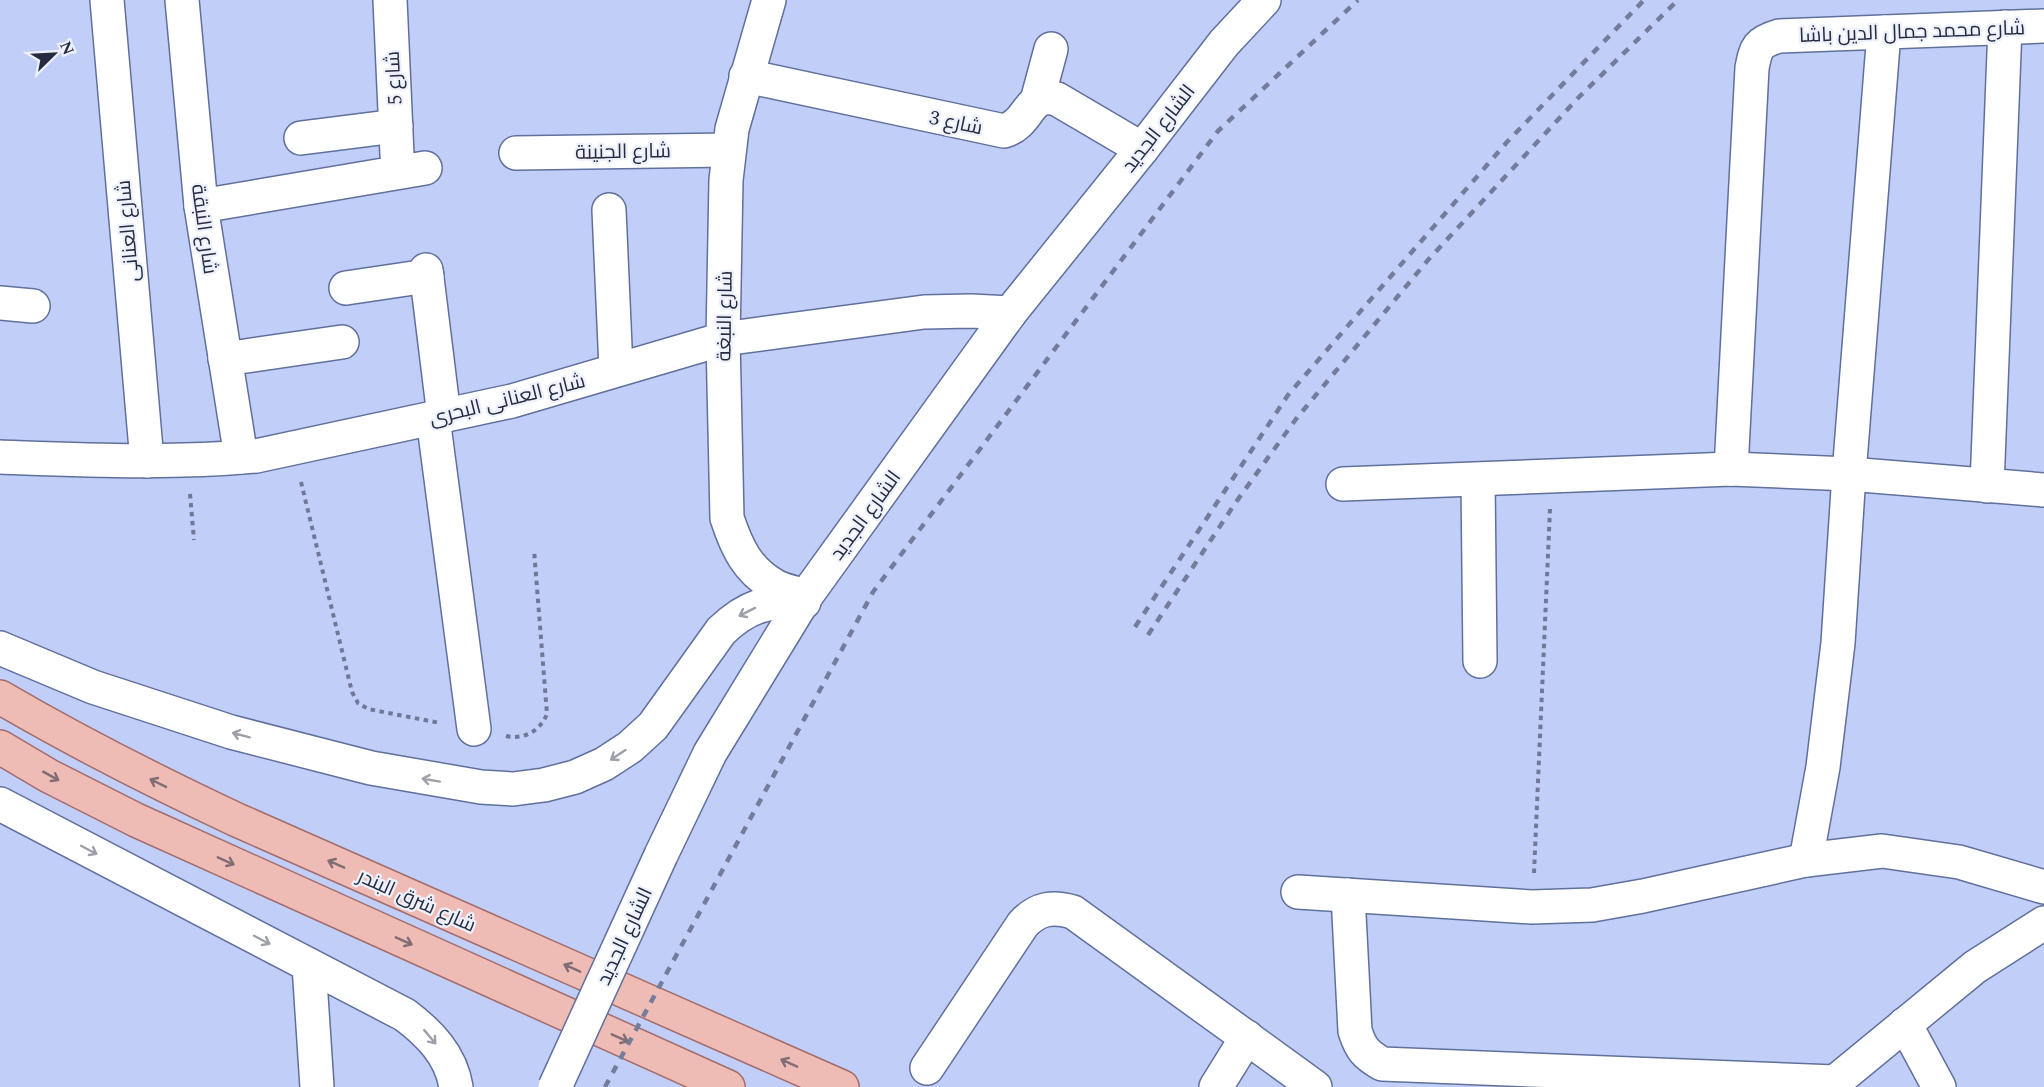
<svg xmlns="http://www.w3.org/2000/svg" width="2044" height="1087" font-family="Spectral,Cairo,serif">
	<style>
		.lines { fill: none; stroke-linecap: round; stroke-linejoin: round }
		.minor-casing { stroke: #60709d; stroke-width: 36 }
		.major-casing { stroke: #a26c6c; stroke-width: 36 }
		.path { stroke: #6f7997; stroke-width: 4; stroke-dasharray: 4.5 4.5; stroke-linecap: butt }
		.minor { stroke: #fff; stroke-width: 33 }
		.major { stroke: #efbcb5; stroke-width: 33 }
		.rail { stroke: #737d9b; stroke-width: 4.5; stroke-dasharray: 8 8; stroke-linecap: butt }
		.minor-bridge-casing { stroke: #60709d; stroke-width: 36; stroke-linecap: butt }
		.minor-bridge { stroke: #fff; stroke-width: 33 }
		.oneway { stroke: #9da0a9 }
		.oneway2 { stroke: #806d75 }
		.labels { text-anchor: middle; stroke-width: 4.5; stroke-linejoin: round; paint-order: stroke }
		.street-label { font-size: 20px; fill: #262c40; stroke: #edf1fb }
	</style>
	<rect width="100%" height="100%" fill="#c1cff8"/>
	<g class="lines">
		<g class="minor-casing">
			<g id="minor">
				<path d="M107,0L147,461"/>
				<path d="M182,0L201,206L241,457"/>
				<path d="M390,0L397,155"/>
				<path d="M769,0L732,129L726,180L723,339L727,518C737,548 747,570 775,586C784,591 796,593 806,596"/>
				<path d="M1884,32L1849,474L1838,643L1823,767L1806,860L1882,851L1959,862L2044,887"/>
				<path d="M746,76L1004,131C1031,123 1027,91 1057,99L1142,149"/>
				<path d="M1037,101L1051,49"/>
				<path d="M301,138L396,126"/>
				<path d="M516,153L729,150"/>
				<path d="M201,206L425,168"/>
				<path d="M609,210L616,369"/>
				<path d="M426,270L444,416"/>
				<path d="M346,288L427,276"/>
				<path d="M0,303L33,306"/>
				<path d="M225,359L342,342"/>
				<path d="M433,418L474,729"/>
				<path d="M0,457C85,460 171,464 256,456L512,401L723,339L924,312L971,311L1010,313"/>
				<path d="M1731,469L1752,68C1756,47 1758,42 1779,36L2044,26"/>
				<path d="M1478,480L1480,661"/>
				<path d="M1343,484L1731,469L1849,474L2044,490"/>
				<path d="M1987,486L2005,27"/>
				<path d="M0,648L93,687L231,732L371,768L481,787L513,789L544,785L575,777L604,764L630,747L653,726L721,631C747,606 768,600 804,602"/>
				<path d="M0,804L405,1015C429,1033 451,1055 456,1087"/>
				<path d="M661,855L710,753L806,596L1010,313L1142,149L1224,43L1264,0"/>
				<path d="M1298,892L1532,907L1592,905L1643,896L1806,860"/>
				<path d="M1348,895L1355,1031C1361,1049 1365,1054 1382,1064L1835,1082"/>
				<path d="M309,965L317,1087"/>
				<path d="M1905,1024L1939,1087"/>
				<path d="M927,1068L1023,924C1038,908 1053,906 1073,912L1315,1087"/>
				<path d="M1216,1087L1247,1037"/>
				<path d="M1829,1087L1975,967L2044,923"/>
			</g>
		</g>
		<g class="major-casing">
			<g id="major">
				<path d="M0,697C77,742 156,782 237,820L842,1087"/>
				<path d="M0,747L49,776L136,820L728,1087"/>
			</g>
		</g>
		<g class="path">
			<path d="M301,482L352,692L358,703L368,709L440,723"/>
			<path d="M190,494L194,540"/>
			<path d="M506,736C524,740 540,731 547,714L534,550"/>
			<path d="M1534,873L1550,509"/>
		</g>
		<use href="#minor" class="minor"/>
		<use href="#major" class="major"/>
		<g class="rail">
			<path d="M1135,627L1288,395L1507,142L1644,0"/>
			<path d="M1148,635L1236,502L1296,419L1428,260L1579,97L1678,0"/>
			<path d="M605,1087L873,592L1218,131L1358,0"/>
		</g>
		<g class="minor-bridge-casing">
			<path id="minor-bridge" d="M555,1087L661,855"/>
		</g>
		<use href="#minor-bridge" class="minor-bridge"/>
	</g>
	<defs><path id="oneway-shaft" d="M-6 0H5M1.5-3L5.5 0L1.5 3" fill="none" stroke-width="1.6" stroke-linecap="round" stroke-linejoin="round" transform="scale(1.5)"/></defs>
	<g class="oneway">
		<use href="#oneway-shaft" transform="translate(747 612) rotate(153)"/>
		<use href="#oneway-shaft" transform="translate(241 735) rotate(-165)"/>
		<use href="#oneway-shaft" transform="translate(618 755) rotate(147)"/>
		<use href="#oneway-shaft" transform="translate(431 780) rotate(-170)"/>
		<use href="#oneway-shaft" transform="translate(89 850) rotate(28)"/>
		<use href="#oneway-shaft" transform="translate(262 940) rotate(28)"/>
		<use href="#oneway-shaft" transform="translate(430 1037) rotate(50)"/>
	</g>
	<g class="oneway2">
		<use href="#oneway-shaft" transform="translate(51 776) rotate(29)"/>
		<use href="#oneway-shaft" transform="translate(158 783) rotate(-154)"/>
		<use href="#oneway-shaft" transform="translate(226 861) rotate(24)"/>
		<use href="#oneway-shaft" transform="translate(336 864) rotate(-156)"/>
		<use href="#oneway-shaft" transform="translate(404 941) rotate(24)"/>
		<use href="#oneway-shaft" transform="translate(572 968) rotate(-156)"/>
		<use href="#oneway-shaft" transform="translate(620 1038) rotate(24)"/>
		<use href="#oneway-shaft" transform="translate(789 1063) rotate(-156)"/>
	</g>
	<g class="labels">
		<g class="street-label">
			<text transform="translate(1912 31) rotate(-2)" y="7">شارع محمد جمال الدين باشا</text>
			<text transform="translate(393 78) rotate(-93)" y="7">شارع 5</text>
			<text transform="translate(956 122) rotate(12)" y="7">شارع 3</text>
			<text transform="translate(1158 128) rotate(-52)" y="7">الشارع الجديد</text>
			<text transform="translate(623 151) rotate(-1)" y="7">شارع الجنينة</text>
			<text transform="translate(205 229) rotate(82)" y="7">شارع النبقة</text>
			<text transform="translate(127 231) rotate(-95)" y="7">شارع العنانى</text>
			<text transform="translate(724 316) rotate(-89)" y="7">شارع النبغة</text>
			<text transform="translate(507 399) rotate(-14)" y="7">شارع العنانى البحرى</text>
			<text transform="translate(865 515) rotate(-54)" y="7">الشارع الجديد</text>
			<text transform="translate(417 900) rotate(24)" y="7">شارع شرق البندر</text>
			<text transform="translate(624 936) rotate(-65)" y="7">الشارع الجديد</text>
		</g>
	</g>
	<g transform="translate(54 54) rotate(66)" stroke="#edf1fb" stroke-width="4.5" paint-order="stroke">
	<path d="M0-4.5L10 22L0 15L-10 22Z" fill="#262c40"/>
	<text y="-9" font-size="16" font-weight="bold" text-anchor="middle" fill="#262c40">N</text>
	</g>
</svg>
